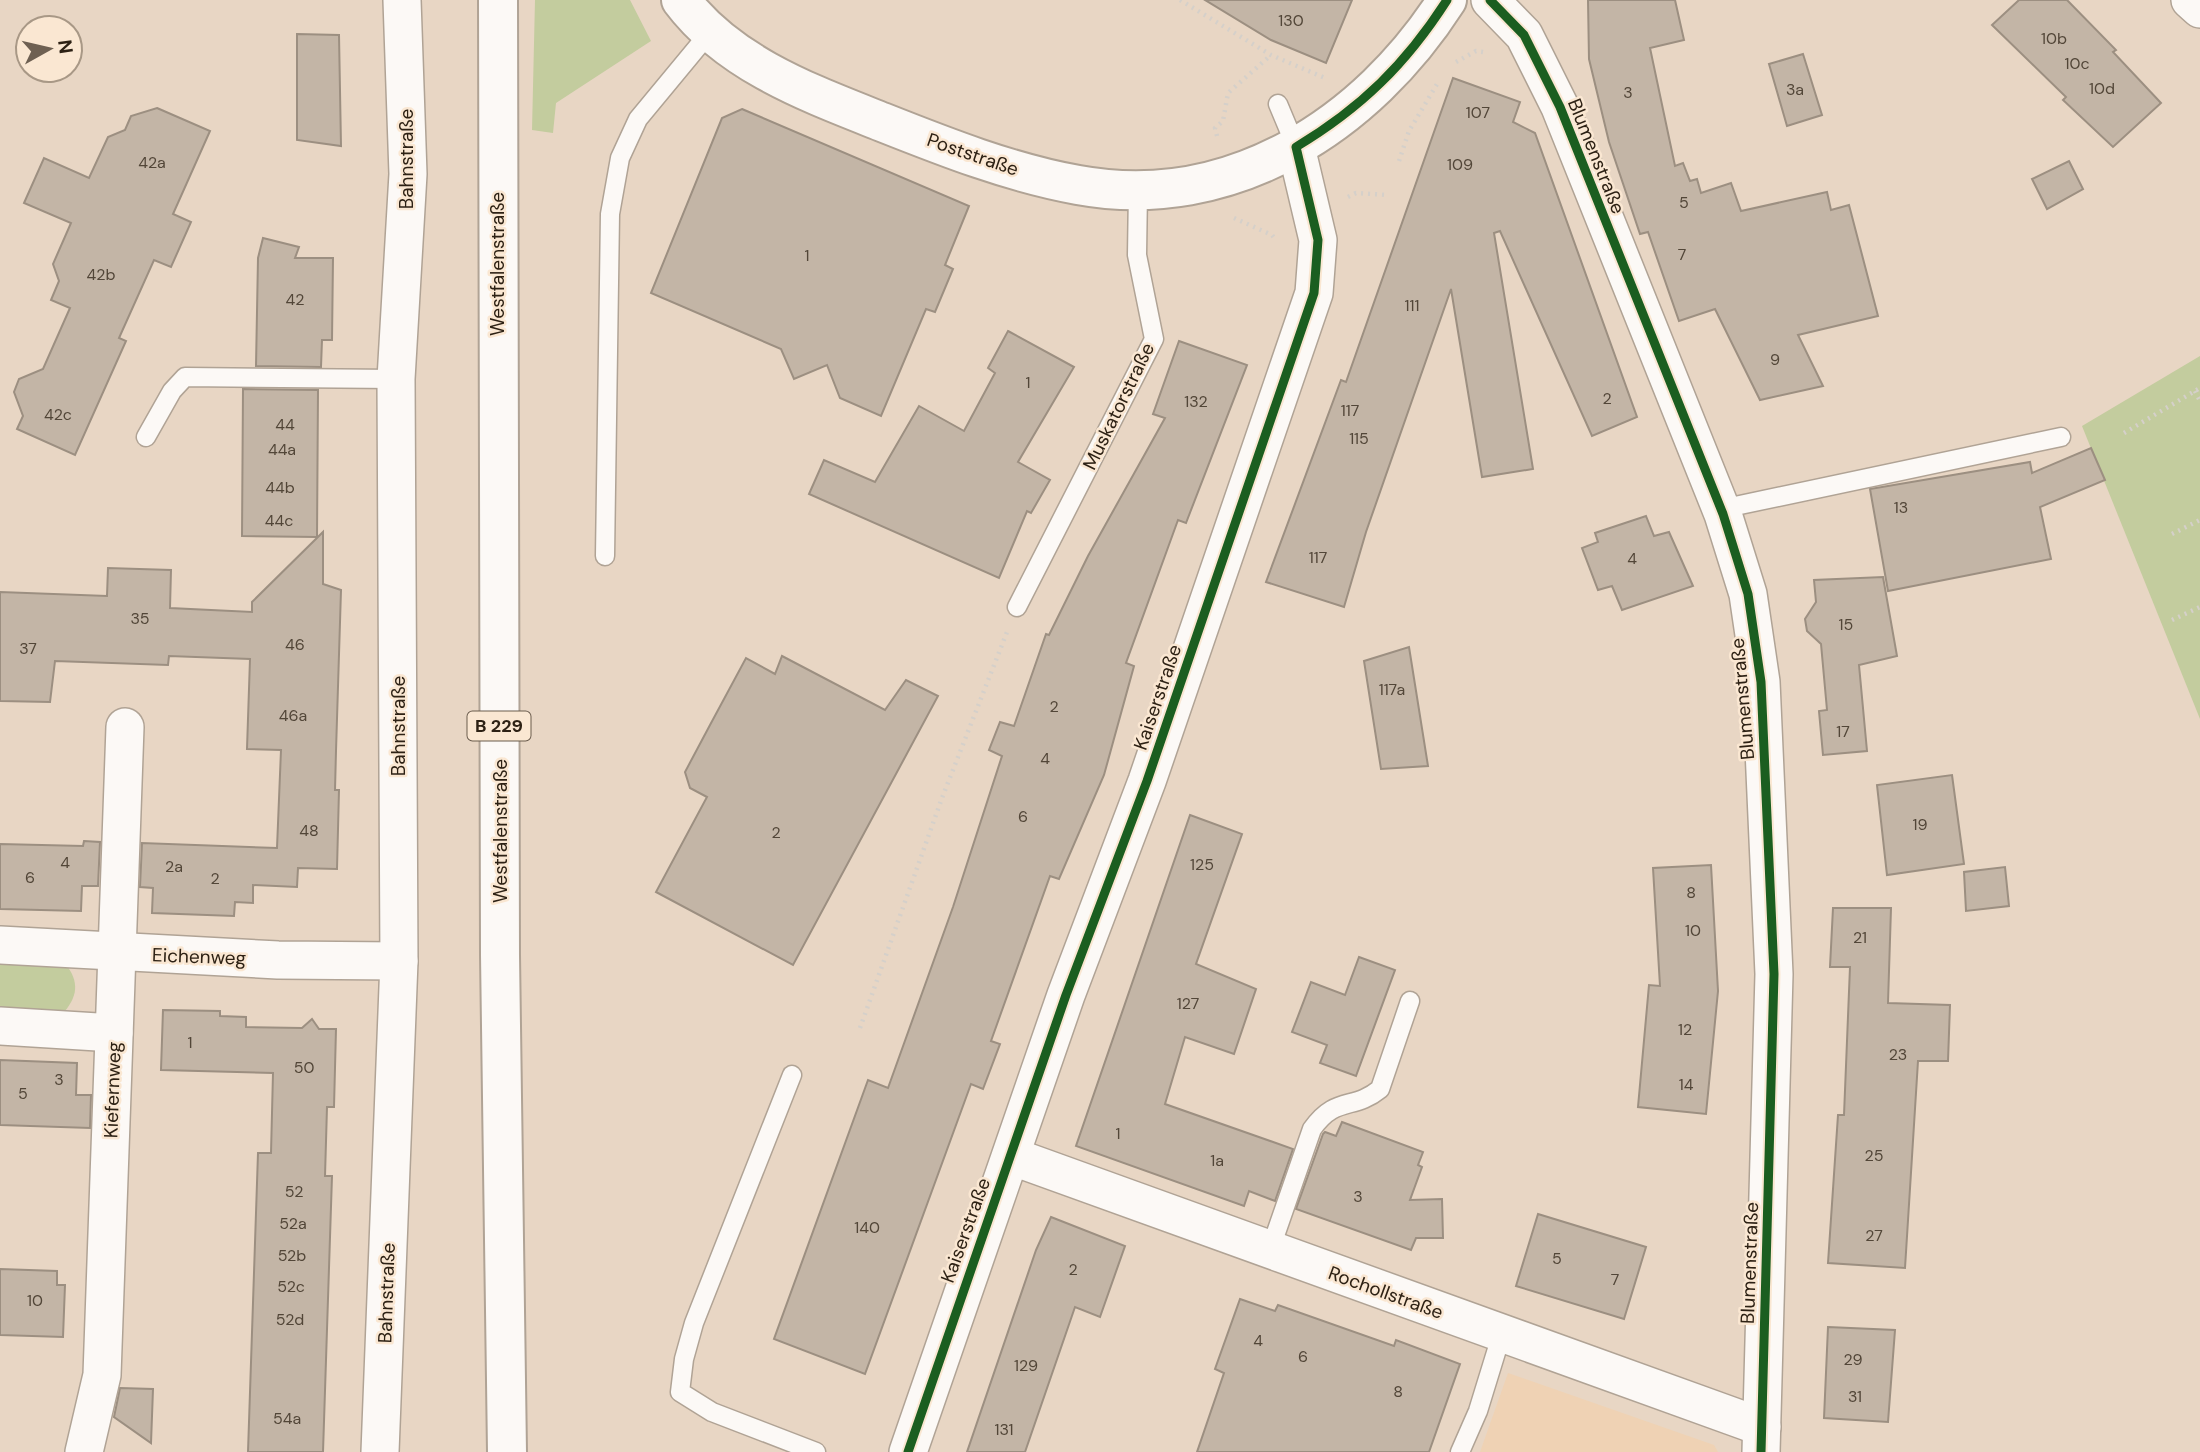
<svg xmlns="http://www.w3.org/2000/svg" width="2200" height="1452" font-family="'DM Sans',sans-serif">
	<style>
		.built { fill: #efd2b4 }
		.green { fill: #c3cc9e }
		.building { fill: #c3b5a6; stroke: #9c8f81; stroke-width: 2 }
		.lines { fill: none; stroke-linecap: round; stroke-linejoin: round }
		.lane-casing { stroke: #b0a395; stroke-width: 21 }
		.street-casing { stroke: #b0a395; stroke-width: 40 }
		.secondary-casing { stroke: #b0a395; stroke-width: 42 }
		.primary-casing { stroke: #b0a395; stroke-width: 42 }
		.path { stroke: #d5d0ca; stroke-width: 4.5; stroke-dasharray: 2 5; stroke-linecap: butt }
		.lane { stroke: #fcf9f6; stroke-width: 18 }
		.street { stroke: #fcf9f6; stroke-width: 37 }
		.secondary { stroke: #fcf9f6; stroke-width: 38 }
		.primary { stroke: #fcf9f6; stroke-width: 38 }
		.cycleway-casing { stroke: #fae7d2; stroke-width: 13 }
		.cycleway { stroke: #1b5e20; stroke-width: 9 }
		.labels { text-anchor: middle; stroke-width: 5; stroke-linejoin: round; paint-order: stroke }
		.number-label { font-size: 16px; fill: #524638 }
		.shield { fill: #fae7d2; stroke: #6a5c4d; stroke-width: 2 }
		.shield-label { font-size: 18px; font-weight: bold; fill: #2d2114 }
		.street-label { font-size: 19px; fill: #2d2114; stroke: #fae7d2 }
	</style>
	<rect width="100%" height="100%" fill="#e8d6c4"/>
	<path class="built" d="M1508,1373L1714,1445L1718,1452H1480Z"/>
	<g class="green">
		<path d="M535,0H630L651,41L556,103L553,133L532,130Z"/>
		<path d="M2200,356V719L2082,426Z"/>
		<path d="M0,954L63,961C78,978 80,994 64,1012L0,1017Z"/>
	</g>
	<g class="building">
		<path d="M1205,0H1352L1326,63L1271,40Z"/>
		<path d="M1588,0H1675L1684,40L1650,48L1675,166L1683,163L1690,181L1697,179L1701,193L1731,183L1741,211L1827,192L1831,210L1849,205L1878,316L1798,335L1823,386L1760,400L1715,309L1679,321L1648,232L1640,234L1609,142L1589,59Z"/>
		<path d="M2019,0H2067L2116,50L2113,52L2161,103L2113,147L2063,100L2066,97L1992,25Z"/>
		<path d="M297,34L339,35L341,146L297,140Z"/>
		<path d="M1803,54L1822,115L1787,126L1769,64Z"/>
		<path d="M1453,78L1520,102L1513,122L1535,133L1637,417L1592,436L1500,231L1494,233L1533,469L1482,477L1451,289L1366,532L1344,607L1266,582L1341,380L1346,382Z"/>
		<path d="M157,108L210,131L173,214L191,222L171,267L154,260L119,338L126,341L75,455L17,429L23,416L14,392L19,379L43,369L70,308L51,300L59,281L53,264L71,223L24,203L44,158L89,178L108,137L125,130L131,116Z"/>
		<path d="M742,109L969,206L945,265L953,269L935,312L926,309L881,416L840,398L827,365L794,379L781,349L651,293L722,118Z"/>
		<path d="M2069,161L2083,189L2047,209L2032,179Z"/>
		<path d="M263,238L299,247L295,258H333L332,340H322L321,367L256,366L258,258Z"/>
		<path d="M1008,331L1074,367L1018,462L1050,480L1031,513L1027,511L999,578L809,494L824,460L875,482L919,406L964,431L995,373L988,368Z"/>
		<path d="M1179,341L1247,365L1186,523L1178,520L1126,663L1134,666L1104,775L1059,879L1050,876L991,1041L1000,1044L983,1089L971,1084L865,1374L774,1339L868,1080L888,1088L953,907L1002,756L989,750L1000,722L1014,726L1046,634L1049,635L1088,556L1165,418L1153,414Z"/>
		<path d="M243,389L318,390L317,537L242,536Z"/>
		<path d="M2091,448L2105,480L2040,507L2051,559L1888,591L1870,489L2030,462L2032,473Z"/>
		<path d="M1646,516L1654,536L1669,532L1693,586L1622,610L1612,586L1598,590L1582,548L1598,542L1595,533Z"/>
		<path d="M323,532V584L341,590L336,751L335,790H339L337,869L298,868L297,887L253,885V903L235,902L234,916L152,913L153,888L140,887L142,843L277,848L281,750L247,749L250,659L169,656L168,665L55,661L50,702L0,701V592L107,596L108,568L171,570L170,608L252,612V602Z"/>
		<path d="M1883,577L1897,656L1859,665L1867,751L1823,755L1819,711L1827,710L1821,644L1807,631L1805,619L1816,602L1814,580Z"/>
		<path d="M1409,647L1428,766L1381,769L1364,661Z"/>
		<path d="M782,656L885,710L906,680L938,696L793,965L656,892L707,797L690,788L685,772L710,725L746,658L775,674Z"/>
		<path d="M1952,775L1964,864L1887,875L1877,785Z"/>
		<path d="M1190,815L1242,834L1196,964L1256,989L1234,1054L1185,1037L1165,1104L1293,1149L1275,1201L1249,1191L1244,1206L1076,1146Z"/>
		<path d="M84,841L100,842L98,886H82L81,911L0,909V844L83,846Z"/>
		<path d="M1711,865L1718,991L1706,1114L1638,1107L1649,985L1660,986L1653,868Z"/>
		<path d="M2005,867L2009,906L1966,911L1964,872Z"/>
		<path d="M1833,908H1891L1888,1003L1950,1005L1948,1061H1918L1905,1268L1828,1263L1838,1115H1844L1850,967H1830Z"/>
		<path d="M1359,957L1395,970L1356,1076L1320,1063L1327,1045L1292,1032L1311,982L1345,995Z"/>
		<path d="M163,1010L220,1011V1016L246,1017V1027L302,1028L312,1019L319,1029H336L334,1107H327L325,1176H332L323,1452H248L258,1153H271L273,1073L161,1070Z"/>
		<path d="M0,1060L77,1063L76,1095H91L90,1128L0,1125Z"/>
		<path d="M1342,1122L1423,1152L1418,1165L1422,1167L1410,1200L1442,1199L1443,1238H1416L1411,1250L1296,1209L1323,1134L1325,1132L1336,1136Z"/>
		<path d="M1538,1214L1646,1247L1624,1319L1516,1286Z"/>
		<path d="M1051,1217L1125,1246L1100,1317L1075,1307L1025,1452H967L1036,1250Z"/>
		<path d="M0,1269L57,1271V1285H65L63,1337L0,1335Z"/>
		<path d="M1240,1299L1275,1311L1278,1305L1394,1346L1396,1340L1460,1364L1429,1452H1197L1224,1373L1215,1369Z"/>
		<path d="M1828,1327L1895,1330L1888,1422L1824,1418Z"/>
		<path d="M120,1388L153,1389L151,1443L114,1417Z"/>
	</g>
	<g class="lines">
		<g class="lane-casing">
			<g id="lane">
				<path d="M1278,104L1296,147"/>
				<path d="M146,437L172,391L185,377L396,379"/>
				<path d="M1721,509L2061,437"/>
				<path d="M605,556L610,214L620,158L638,119L710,32"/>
				<path d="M1017,607L1154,339L1137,255L1138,190"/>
				<path d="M792,1075L694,1323L684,1359L680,1392L712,1412L816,1452"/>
				<path d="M1270,1250L1312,1129C1336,1095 1353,1111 1380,1089L1410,1001"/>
				<path d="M1460,1452L1478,1411L1502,1333"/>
			</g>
		</g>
		<g class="street-casing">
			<g id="street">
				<path d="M1490,0L1524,35L1560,107L1723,514L1748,594L1761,682L1774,974L1761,1452"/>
				<path d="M2190,0L2200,9"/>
				<path d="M0,945L278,960L399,961"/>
				<path d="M0,1026L114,1033"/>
				<path d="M1011,1156L1762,1427"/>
				<path d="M84,1452L102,1375L125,727"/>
				<path d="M380,1452L399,961L396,379L408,174L402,0"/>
				<path d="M908,1452L1066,995L1147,781L1314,293L1318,240L1296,147"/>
			</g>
		</g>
		<g class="secondary-casing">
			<path id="secondary" d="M681,0C729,64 809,93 882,122C945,147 1011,173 1078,185C1231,213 1367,125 1447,0"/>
		</g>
		<g class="primary-casing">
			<path id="primary" d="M498,0L500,955L507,1452"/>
		</g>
		<g class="path">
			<path d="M1180,0L1271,55L1325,78"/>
			<path d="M1456,62L1476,51L1483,52"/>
			<path d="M1217,136L1215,128L1223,121L1228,93L1271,55"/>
			<path d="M1399,161L1409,131L1437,84"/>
			<path d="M1348,197L1356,193L1388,195"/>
			<path d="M1234,218L1272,235L1275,239"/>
			<path d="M2195,391L2200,401"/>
			<path d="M2124,433L2200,388"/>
			<path d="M2172,534L2200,520"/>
			<path d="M2172,620L2200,607"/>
			<path d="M860,1028L942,798L1007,632"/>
		</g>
		<use href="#lane" class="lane"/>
		<use href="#street" class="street"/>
		<use href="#secondary" class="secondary"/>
		<use href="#primary" class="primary"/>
		<g class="cycleway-casing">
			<g id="cycleway">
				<path d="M1490,0L1524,35L1560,107L1723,514L1748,594L1761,682L1774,974L1761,1452"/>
				<path d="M908,1452L1066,995L1147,781L1314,293L1318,240L1296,147C1361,108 1406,64 1447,0"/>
			</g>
		</g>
		<use href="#cycleway" class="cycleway"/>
	</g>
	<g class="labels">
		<g class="number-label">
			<text x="1291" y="26">130</text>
			<text x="2054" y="44">10b</text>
			<text x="2077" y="69">10c</text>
			<text x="2102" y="94">10d</text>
			<text x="1795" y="95">3a</text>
			<text x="1628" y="98">3</text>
			<text x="1478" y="118">107</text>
			<text x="152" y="168">42a</text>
			<text x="1460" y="170">109</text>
			<text x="1684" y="208">5</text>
			<text x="1682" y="260">7</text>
			<text x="807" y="261">1</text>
			<text x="101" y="280">42b</text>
			<text x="295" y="305">42</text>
			<text x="1412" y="311">111</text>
			<text x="1775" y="365">9</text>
			<text x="1028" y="388">1</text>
			<text x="1607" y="404">2</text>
			<text x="1196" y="407">132</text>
			<text x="1350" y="416">117</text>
			<text x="58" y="420">42c</text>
			<text x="285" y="430">44</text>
			<text x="1359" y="444">115</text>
			<text x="282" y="455">44a</text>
			<text x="280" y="493">44b</text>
			<text x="1901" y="513">13</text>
			<text x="279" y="526">44c</text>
			<text x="1318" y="563">117</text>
			<text x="1632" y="564">4</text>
			<text x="140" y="624">35</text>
			<text x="1846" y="630">15</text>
			<text x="295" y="650">46</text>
			<text x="28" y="654">37</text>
			<text x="1392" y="695">117a</text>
			<text x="1054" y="712">2</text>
			<text x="293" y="721">46a</text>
			<text x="1843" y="737">17</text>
			<text x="1045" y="764">4</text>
			<text x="1023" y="822">6</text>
			<text x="1920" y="830">19</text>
			<text x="309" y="836">48</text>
			<text x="776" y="838">2</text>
			<text x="65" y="868">4</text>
			<text x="1202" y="870">125</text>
			<text x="174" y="872">2a</text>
			<text x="30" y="883">6</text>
			<text x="215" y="884">2</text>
			<text x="1691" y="898">8</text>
			<text x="1693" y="936">10</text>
			<text x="1860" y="943">21</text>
			<text x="1188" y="1009">127</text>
			<text x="1685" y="1035">12</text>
			<text x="190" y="1048">1</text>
			<text x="1898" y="1060">23</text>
			<text x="304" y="1073">50</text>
			<text x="59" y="1085">3</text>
			<text x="1686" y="1090">14</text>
			<text x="23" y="1099">5</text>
			<text x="1118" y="1139">1</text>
			<text x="1874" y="1161">25</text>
			<text x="1217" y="1166">1a</text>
			<text x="294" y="1197">52</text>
			<text x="1358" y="1202">3</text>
			<text x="293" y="1229">52a</text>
			<text x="867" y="1233">140</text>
			<text x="1874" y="1241">27</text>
			<text x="292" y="1261">52b</text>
			<text x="1557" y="1264">5</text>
			<text x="1073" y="1275">2</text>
			<text x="1615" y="1285">7</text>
			<text x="291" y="1292">52c</text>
			<text x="35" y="1306">10</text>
			<text x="290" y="1325">52d</text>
			<text x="1258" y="1346">4</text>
			<text x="1303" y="1362">6</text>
			<text x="1853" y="1365">29</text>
			<text x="1026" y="1371">129</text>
			<text x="1398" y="1397">8</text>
			<text x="1855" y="1402">31</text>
			<text x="287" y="1424">54a</text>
			<text x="1004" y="1435">131</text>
		</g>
		<rect class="shield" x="467.5" y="711.5" width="63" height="29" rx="5"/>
		<g class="shield-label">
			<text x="499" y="732">B 229</text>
		</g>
		<g class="street-label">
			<text transform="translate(973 154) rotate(19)" y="7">Poststraße</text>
			<text transform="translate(1597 156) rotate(68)" y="7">Blumenstraße</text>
			<text transform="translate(406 159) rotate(-90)" y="7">Bahnstraße</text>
			<text transform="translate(497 264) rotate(-90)" y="7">Westfalenstraße</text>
			<text transform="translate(1118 406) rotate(-64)" y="7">Muskatorstraße</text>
			<text transform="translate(1157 697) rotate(-71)" y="7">Kaiserstraße</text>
			<text transform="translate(1742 699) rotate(-95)" y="7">Blumenstraße</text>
			<text transform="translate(398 726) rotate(-90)" y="7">Bahnstraße</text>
			<text transform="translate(500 831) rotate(-90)" y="7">Westfalenstraße</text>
			<text transform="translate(199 956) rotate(2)" y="7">Eichenweg</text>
			<text transform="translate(112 1090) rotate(-88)" y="7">Kiefernweg</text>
			<text transform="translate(965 1230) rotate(-70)" y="7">Kaiserstraße</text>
			<text transform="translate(1749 1263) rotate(-88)" y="7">Blumenstraße</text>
			<text transform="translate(1386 1292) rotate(20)" y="7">Rochollstraße</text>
			<text transform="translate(386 1293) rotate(-88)" y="7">Bahnstraße</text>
		</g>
	</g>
	<g transform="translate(49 49) rotate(82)"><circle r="33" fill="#fae7d2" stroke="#a89886" stroke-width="2"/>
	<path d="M0-5L12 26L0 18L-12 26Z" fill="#6e6052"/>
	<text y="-10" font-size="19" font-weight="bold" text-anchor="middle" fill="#2d2114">N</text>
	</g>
</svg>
